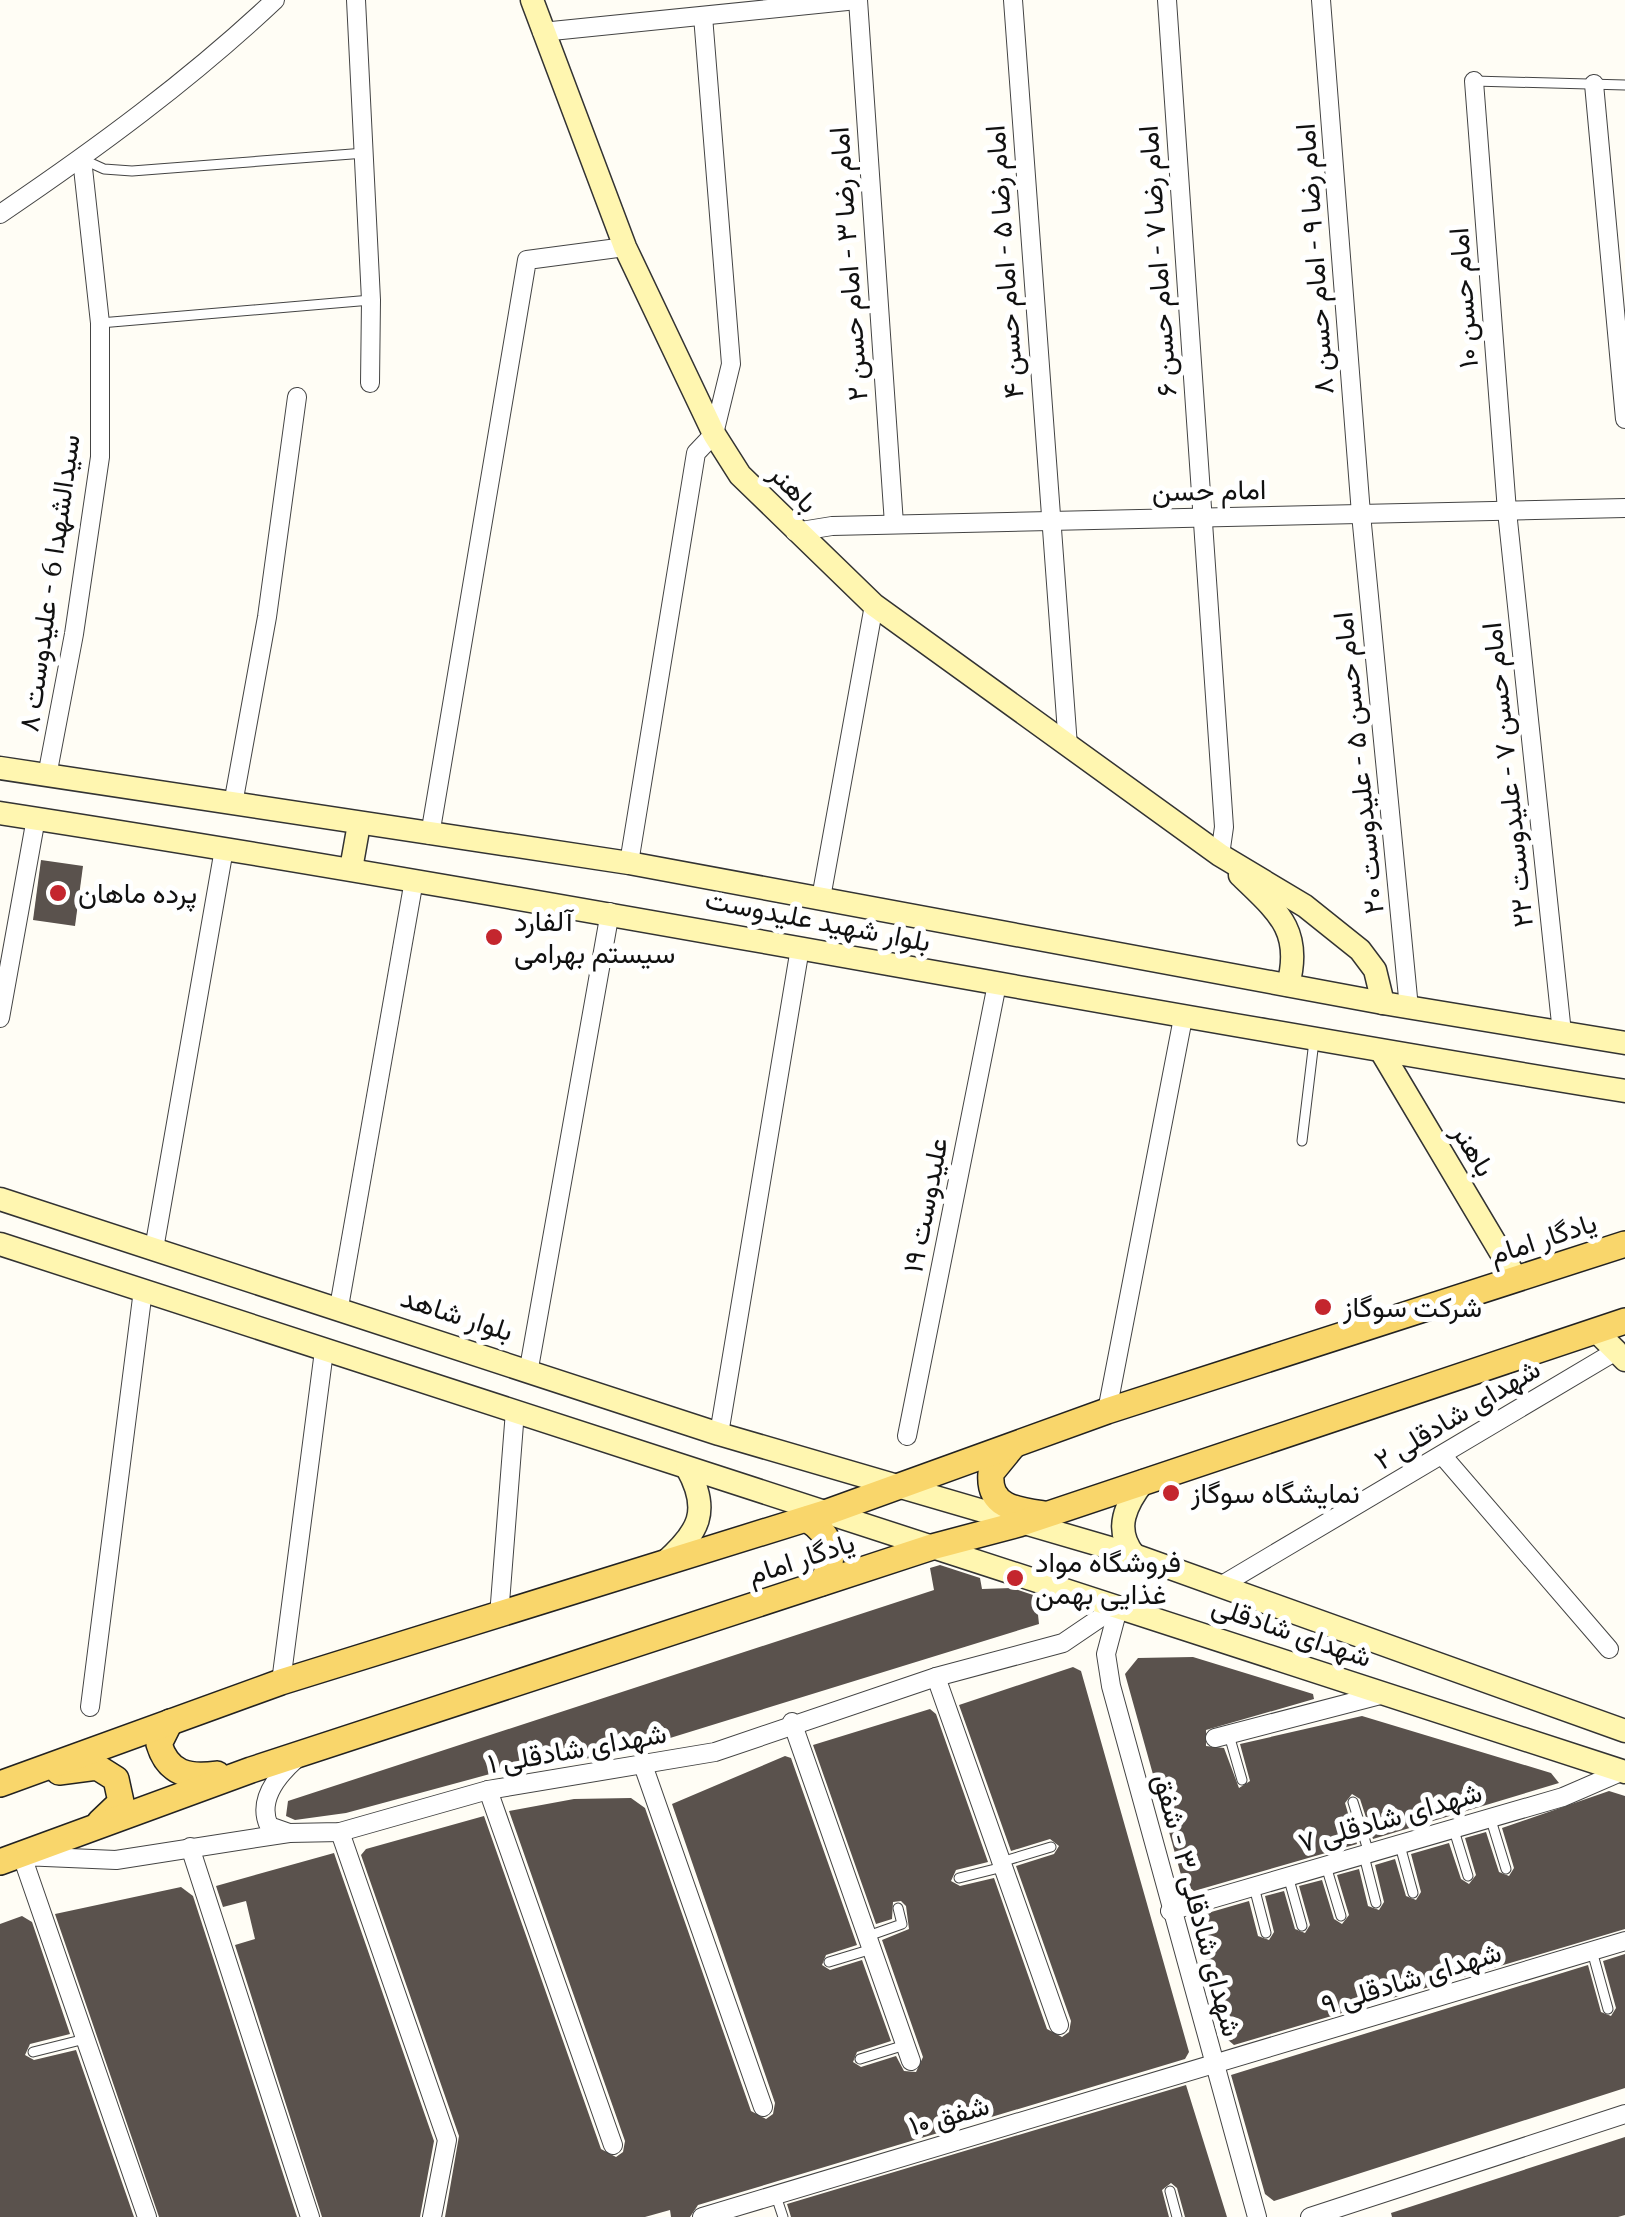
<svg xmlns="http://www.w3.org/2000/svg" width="1625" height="2217" font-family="'IBM Plex Serif',Vazirmatn,serif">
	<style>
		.building { fill: #5a524d }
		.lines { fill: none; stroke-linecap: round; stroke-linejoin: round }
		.lane-casing { stroke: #444; stroke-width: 11 }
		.street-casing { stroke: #444; stroke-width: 20 }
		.secondary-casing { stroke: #333; stroke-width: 25 }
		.primary-casing { stroke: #222; stroke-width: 28 }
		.lane { stroke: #fff; stroke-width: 9 }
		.street { stroke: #fff; stroke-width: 18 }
		.secondary { stroke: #fff6b0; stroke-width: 22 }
		.primary { stroke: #f9d66b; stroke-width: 25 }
		.poi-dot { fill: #c4262e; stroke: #fff; stroke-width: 4 }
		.labels { text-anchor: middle; stroke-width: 10; stroke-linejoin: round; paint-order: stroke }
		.street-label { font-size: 28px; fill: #111; stroke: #fff }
		.poi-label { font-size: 28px; fill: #111; stroke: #fff; text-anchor: start }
	</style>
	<rect width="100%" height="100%" fill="#fffdf5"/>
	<g class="building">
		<path d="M41,860L83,866L75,926L33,920Z"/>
		<path d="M940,1565L980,1578L982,1589L1012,1588L1036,1596L1039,1624L615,1755L516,1767L346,1813L295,1820L286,1816L288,1801L934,1590L930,1568Z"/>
		<path d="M1193,1657L1313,1694L1314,1699L1206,1730V1746L1224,1748L1239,1788L1250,1781L1240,1744L1362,1716L1551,1773L1559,1783L1373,1839L1360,1799L1352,1794L1345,1803L1357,1844L1194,1891L1183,1882L1125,1674L1138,1658Z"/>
		<path d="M1073,1667L1081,1671L1189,2052L1185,2059L698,2205L690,2217H671L670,2210L645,2217H445L459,2136L361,1855L366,1849L484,1816L601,2149L616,2157L623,2152L625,2141L509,1811L574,1799L631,1798L645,1808L751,2111L766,2119L773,2114L775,2103L672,1804L785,1756L791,1758L857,1945L826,1955L822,1965L830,1970L862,1960L891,2041L857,2052L853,2062L861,2067L896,2056L904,2071L916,2072L923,2057L882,1940L909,1929L906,1906L901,1901L893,1902L892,1919L876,1924L813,1745L930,1709L936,1714L988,1862L956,1870L951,1881L960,1886L994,1878L1047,2029L1062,2037L1069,2032L1071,2021L1016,1866L1054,1854L1059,1846L1050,1839L1011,1851L959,1705Z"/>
		<path d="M1609,1791L1625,1796V1929L1234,2045L1227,2039L1194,1917L1249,1901L1258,1936L1269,1940L1274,1932L1265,1896L1284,1891L1295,1929L1305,1933L1310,1925L1299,1886L1322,1880L1334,1919L1342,1924L1349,1915L1337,1875L1359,1869L1368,1906L1379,1910L1384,1902L1375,1865L1395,1859L1406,1896L1416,1900L1421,1892L1411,1854L1449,1843L1461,1879L1469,1884L1476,1875L1465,1838L1486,1832L1499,1872L1509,1876L1514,1868L1502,1828Z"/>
		<path d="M334,1853L434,2141L420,2217H322L235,1945L255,1939L246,1901L223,1907L216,1886Z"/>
		<path d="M181,1887L193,1896L297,2217H159L55,1914Z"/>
		<path d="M22,1916L32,1922L70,2034L30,2044L25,2055L34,2060L76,2050L134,2217H0V1924Z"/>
		<path d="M1625,1954V2088L1274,2201L1265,2194L1231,2075L1588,1965L1601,2012L1611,2016L1616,2008L1603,1961Z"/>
		<path d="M1186,2085L1227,2217H1185L1177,2188L1171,2183L1162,2190L1169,2217H791L787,2204Z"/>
		<path d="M1625,2137V2215L1618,2217H1392L1391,2213Z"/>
	</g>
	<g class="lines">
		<g class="lane-casing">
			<g id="lane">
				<path d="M1474,81L1625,85"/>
				<path d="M82,159L104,169L132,171L365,153"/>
				<path d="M100,323L371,300"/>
				<path d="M1302,1141L1314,1041"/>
				<path d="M1229,1735L1242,1780"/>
				<path d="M1353,1802L1368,1850"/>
				<path d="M1491,1820L1506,1869"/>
				<path d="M1453,1827L1468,1876"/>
				<path d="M1399,1842L1413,1893"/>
				<path d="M1363,1852L1376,1903"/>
				<path d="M1001,1862L1051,1847"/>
				<path d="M1326,1866L1341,1916"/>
				<path d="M1288,1876L1302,1926"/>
				<path d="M959,1878L1003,1867"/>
				<path d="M1254,1887L1266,1933"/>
				<path d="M868,1936L902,1924L898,1908"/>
				<path d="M1592,1951L1608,2009"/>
				<path d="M829,1962L872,1949"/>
				<path d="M33,2052L85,2039"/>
				<path d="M860,2059L905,2045"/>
				<path d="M1170,2191L1177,2217"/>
				<path d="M776,2196L783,2217"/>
			</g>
		</g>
		<g class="street-casing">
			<g id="street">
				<path d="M356,0L371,300L370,383"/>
				<path d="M858,0L894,524"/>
				<path d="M1013,0L1068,746"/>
				<path d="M1167,0L1224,827L1220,855"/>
				<path d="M1321,0L1361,514L1409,1008"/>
				<path d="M542,32L857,0"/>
				<path d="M1474,81L1507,511L1562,1033"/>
				<path d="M1594,84L1625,419"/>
				<path d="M0,214C96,149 190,80 275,0"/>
				<path d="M795,532L832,526L1625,508"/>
				<path d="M47,776L74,634L100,457V323L82,159"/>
				<path d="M233,804L267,617L297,397"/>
				<path d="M430,835L527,260L625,247"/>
				<path d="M629,863L696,453L714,434L731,364L703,16"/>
				<path d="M821,898L874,605"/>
				<path d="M0,1018L36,818"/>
				<path d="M154,1249L224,849"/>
				<path d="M339,1307L414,880"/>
				<path d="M529,1368L610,912"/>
				<path d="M1107,1411L1183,1018"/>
				<path d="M719,1434L800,948"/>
				<path d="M907,1436L997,984"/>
				<path d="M1442,1455L1609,1649"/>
				<path d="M1222,1585L1616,1351"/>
				<path d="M1119,1605L1106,1654L1111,1686L1257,2217"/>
				<path d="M499,1616L515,1411"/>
				<path d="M936,1677L1059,2025"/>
				<path d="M281,1682L324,1351"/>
				<path d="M90,1707L143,1290"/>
				<path d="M792,1722L911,2061"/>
				<path d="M1215,1738L1384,1694"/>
				<path d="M643,1765L763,2107"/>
				<path d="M488,1790L613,2145"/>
				<path d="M340,1832L447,2140L432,2217"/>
				<path d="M289,1833L269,1826C257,1800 277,1776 296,1759"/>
				<path d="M190,1847L310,2217"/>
				<path d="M1170,1911L1563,1797L1623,1771"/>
				<path d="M147,2217L22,1856L116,1860L289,1833L340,1832L488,1790L715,1752L936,1677L1063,1643L1119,1605"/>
				<path d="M702,2217L1625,1941"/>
				<path d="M1310,2217L1625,2114"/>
			</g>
		</g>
		<g class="secondary-casing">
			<g id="secondary">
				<path d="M532,0L625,247L714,434L740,475L874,605L1220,855L1305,906L1360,950L1375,970L1383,1003"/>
				<path d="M0,768L629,863L1383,1003L1625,1043"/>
				<path d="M0,813C543,897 1082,1003 1625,1091"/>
				<path d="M351,869L359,824"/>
				<path d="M1240,875C1277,911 1303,930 1288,985"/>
				<path d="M1381,1051L1516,1278"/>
				<path d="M0,1199L719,1434L1134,1555L1625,1731"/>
				<path d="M0,1244L1625,1772"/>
				<path d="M1596,1331L1625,1360"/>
				<path d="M1134,1555C1113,1529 1126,1504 1144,1481"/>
				<path d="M664,1563C699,1532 711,1511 687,1468"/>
			</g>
		</g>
		<g class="primary-casing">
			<g id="primary">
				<path d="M1013,1446L991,1473C988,1507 1016,1510 1044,1514"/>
				<path d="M807,1519C833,1536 838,1557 821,1583"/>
				<path d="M170,1722L159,1744C168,1774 189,1778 217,1774"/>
				<path d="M59,1772L97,1767L116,1779L121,1802L100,1822"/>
				<path d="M0,1784L281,1682L825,1513L1107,1411L1625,1244"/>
				<path d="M0,1862L251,1770L932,1547L1019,1524L1625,1321"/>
			</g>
		</g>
		<use href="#lane" class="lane"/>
		<use href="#street" class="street"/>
		<use href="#secondary" class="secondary"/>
		<use href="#primary" class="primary"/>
	</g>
	<g class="poi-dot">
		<circle cx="58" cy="893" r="10"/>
		<circle cx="494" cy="937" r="10"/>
		<circle cx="1323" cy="1307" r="10"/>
		<circle cx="1171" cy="1493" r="10"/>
		<circle cx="1015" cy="1578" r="10"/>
	</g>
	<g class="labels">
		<g class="street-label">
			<text transform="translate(1314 259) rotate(-94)" y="10">امام رضا ۹ - امام حسن ۸</text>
			<text transform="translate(1157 261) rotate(-94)" y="10">امام رضا ۷ - امام حسن ۶</text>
			<text transform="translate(1004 262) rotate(-94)" y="10">امام رضا ۵ - امام حسن ۴</text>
			<text transform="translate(848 264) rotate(-94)" y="10">امام رضا ۳ - امام حسن ۲</text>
			<text transform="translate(1463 298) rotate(-94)" y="10">امام حسن ۱۰</text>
			<text transform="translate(794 488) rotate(46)" y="10">باهنر</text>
			<text transform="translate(1209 490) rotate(-1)" y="10">امام حسن</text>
			<text transform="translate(49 583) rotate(-82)" y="10">سیدالشهدا 6 - علیدوست ۸</text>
			<text transform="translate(1358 763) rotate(-96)" y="10">امام حسن ۵ - علیدوست ۲۰</text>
			<text transform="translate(1507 775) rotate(-96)" y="10">امام حسن ۷ - علیدوست ۲۲</text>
			<text transform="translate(818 920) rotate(11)" y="10">بلوار شهید علیدوست</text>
			<text transform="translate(1474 1150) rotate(59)" y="10">باهنر</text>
			<text transform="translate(925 1205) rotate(-79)" y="10">علیدوست ۱۹</text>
			<text transform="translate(1543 1238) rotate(-18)" y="10">یادگار امام</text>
			<text transform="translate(457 1314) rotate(18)" y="10">بلوار شاهد</text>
			<text transform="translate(1457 1414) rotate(-31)" y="10">شهدای شادقلی ۲</text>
			<text transform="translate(801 1558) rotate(-18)" y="10">یادگار امام</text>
			<text transform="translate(1292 1631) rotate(19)" y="10">شهدای شادقلی</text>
			<text transform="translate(577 1748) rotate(-10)" y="10">شهدای شادقلی ۱</text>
			<text transform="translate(1390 1817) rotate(-16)" y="10">شهدای شادقلی ۷</text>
			<text transform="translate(1198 1905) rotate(75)" y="10">شهدای شادقلی ۳ - شفق</text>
			<text transform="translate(1411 1978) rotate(-17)" y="10">شهدای شادقلی ۹</text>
			<text transform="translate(949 2115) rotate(-16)" y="10">شفق ۱۰</text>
		</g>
		<g class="poi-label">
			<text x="78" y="903">پرده ماهان</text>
			<text x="514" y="931">آلفارد<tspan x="514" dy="32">سیستم بهرامی</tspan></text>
			<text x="1343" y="1317">شرکت سوگاز</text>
			<text x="1191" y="1503">نمایشگاه سوگاز</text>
			<text x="1035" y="1572">فروشگاه مواد<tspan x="1035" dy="32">غذایی بهمن</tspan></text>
		</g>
	</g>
</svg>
